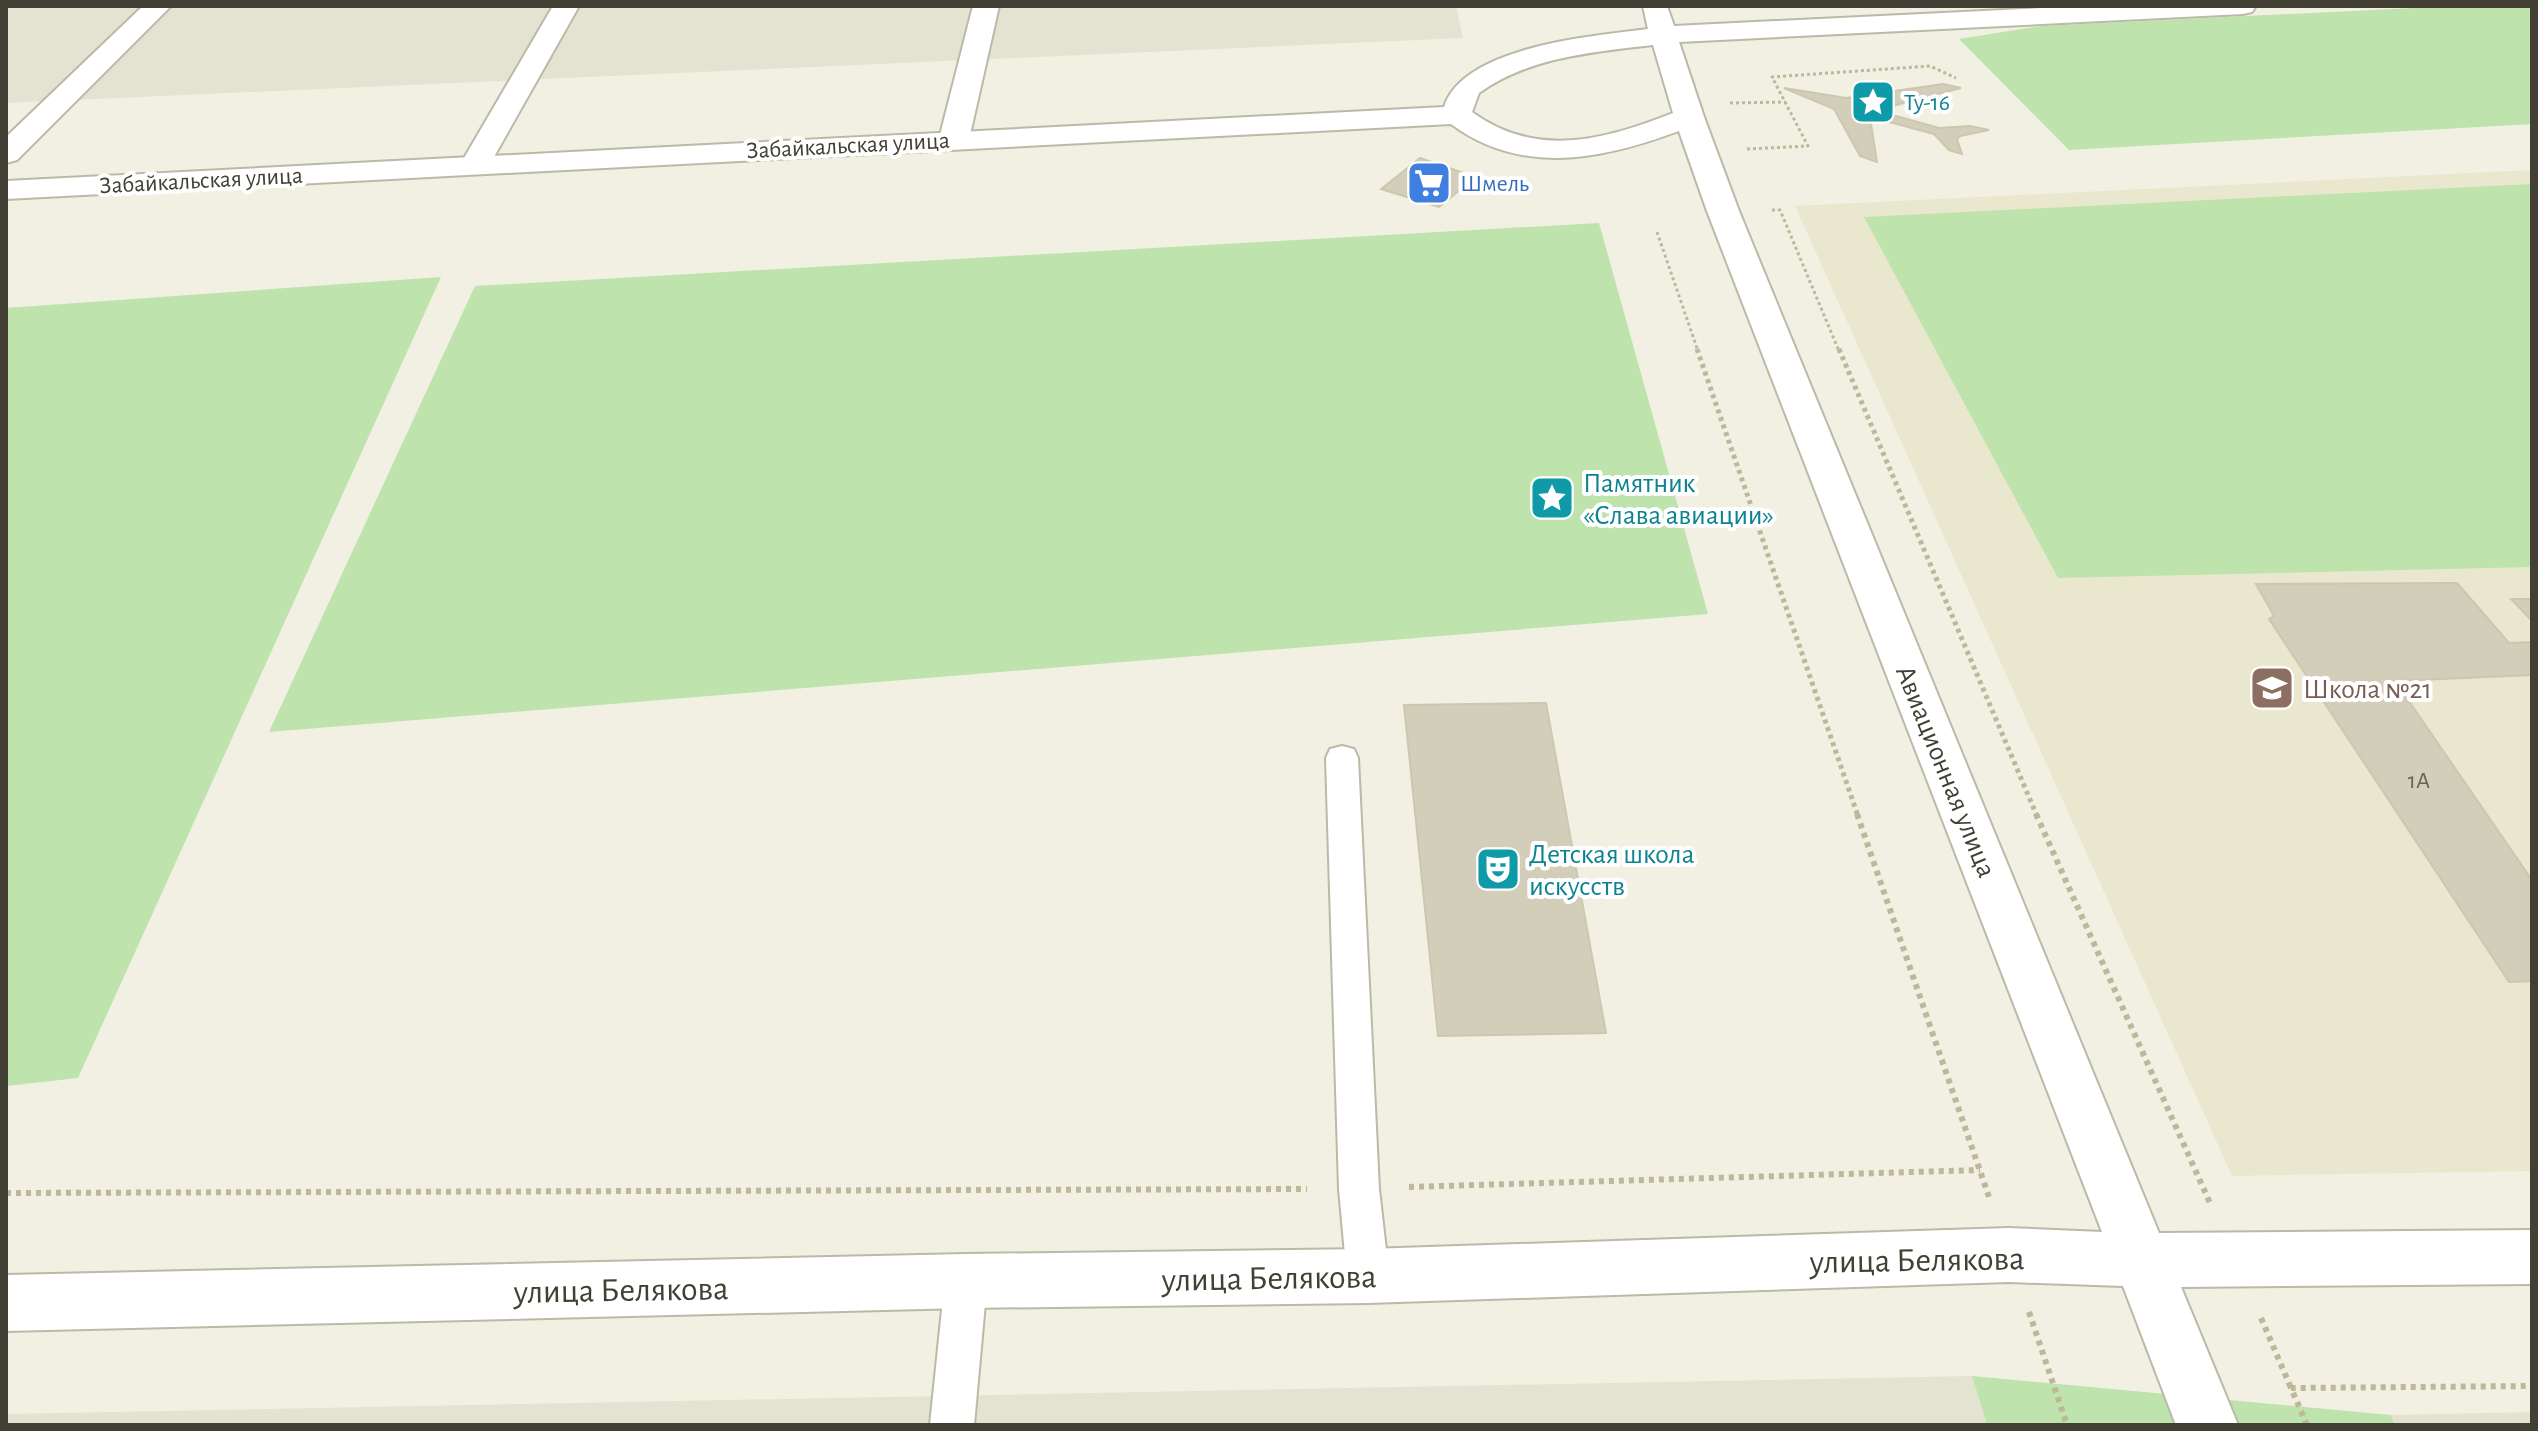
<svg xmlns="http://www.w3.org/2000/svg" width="2538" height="1431" font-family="'Alegreya Sans',sans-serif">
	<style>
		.residential { fill: #e4e3d2 }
		.education { fill: #e9e8ce }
		.green { fill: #bee3ad }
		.building { fill: #d2ceb9; stroke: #ccc7ad; stroke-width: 2 }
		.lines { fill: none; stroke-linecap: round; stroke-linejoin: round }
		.service-casing { stroke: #bbb9a7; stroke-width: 4 }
		.minor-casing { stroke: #bbb9a7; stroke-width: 4 }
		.tertiary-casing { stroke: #bbb9a7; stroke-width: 4 }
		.path-far2 { stroke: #bcb899; stroke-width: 3; stroke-dasharray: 3 3; stroke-linecap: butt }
		.path-far1 { stroke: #bcb899; stroke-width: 5; stroke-dasharray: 4 4; stroke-linecap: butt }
		.path { stroke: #bcb899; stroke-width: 6; stroke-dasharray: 5 5; stroke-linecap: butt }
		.service { fill: #fff; fill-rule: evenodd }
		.minor { fill: #fff; fill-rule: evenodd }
		.tertiary { fill: #fff; fill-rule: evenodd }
		.labels { text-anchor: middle; stroke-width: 8; stroke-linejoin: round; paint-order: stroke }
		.far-culture-label { font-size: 24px; fill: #0d838f; stroke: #fff; text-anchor: start }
		.far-street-label { font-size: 24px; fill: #424034; stroke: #fff }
		.far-shop-label { font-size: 24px; fill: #366cbe; stroke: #fff; text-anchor: start }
		.number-label { font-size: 24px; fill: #666455 }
		.culture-label { font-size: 28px; fill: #0d838f; stroke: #fff; text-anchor: start }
		.education-label { font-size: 28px; fill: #785e54; stroke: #fff; text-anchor: start }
		.street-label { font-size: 28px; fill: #424034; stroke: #fff }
		.near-street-label { font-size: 34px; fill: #424034; stroke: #fff }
	</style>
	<rect width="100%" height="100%" fill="#f1f0e3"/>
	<g class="residential">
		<path d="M6,6H1456L1463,38L6,103Z"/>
		<path d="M1972,1376L1987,1425H6V1414Z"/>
		<path d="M2532,1412V1425H2395L2391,1415Z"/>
	</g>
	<path class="education" d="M2532,170V1171L2232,1176L1795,206Z"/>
	<g class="green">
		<path d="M2454,6H2532V124L2069,150L1959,39L2041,26Z"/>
		<path d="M2532,184V567L2058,578L1864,217Z"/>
		<path d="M1599,223L1708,614L269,732L475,286Z"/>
		<path d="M441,277L78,1078L6,1086V308Z"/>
		<path d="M1972,1376L2391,1415L2395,1425H1987Z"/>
	</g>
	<g class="building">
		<path d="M1943,84L1961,88L1885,108V113L1939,128L1970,126L1989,130L1960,136L1957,139L1962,154L1949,150L1934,134L1878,119L1871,124L1877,162L1860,156L1834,109L1784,88L1846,98Z"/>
		<path d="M1420,158L1476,177L1439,207L1381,189Z"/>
		<path d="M2457,583L2509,643L2532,642V675L2395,681L2532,880V981L2509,982L2269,619L2274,616L2256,584Z"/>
		<path d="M2511,599H2532V621Z"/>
		<path d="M1546,703L1606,1033L1438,1036L1404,705Z"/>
	</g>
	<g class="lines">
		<g class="service-casing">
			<g id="service">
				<path d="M1342,746L1354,749L1358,758L1379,1189L1389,1276L1383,1290L1368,1296L1353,1290L1347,1276L1339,1189L1326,758L1330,749Z"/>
				<path d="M966,1261L981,1267L987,1281L974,1425H930L945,1281L951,1267Z"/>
			</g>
		</g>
		<g class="minor-casing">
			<g id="minor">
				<path d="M143,6H171L17,160L6,163V137Z"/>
				<path d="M553,6H579L486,171L475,174L464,171L460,165Z"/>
				<path d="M973,6H999L969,139L965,145L954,148L943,145L939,139Z"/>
				<path d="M1689,108L1699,111L1704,117L1739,211L2159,1233L2532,1230V1284L2181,1287L2238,1425H2176L2123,1286L2009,1282L1368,1303L966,1308L6,1331V1275L966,1254L1368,1249L2009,1228L2102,1232L1707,211L1674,117L1679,111Z"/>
			</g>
		</g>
		<g class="tertiary-casing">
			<path id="tertiary" d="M1643,6H1667L1674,26L2083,6H2256L2252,12L2243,14L1679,42L1704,117L1699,123C1618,156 1527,181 1451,124L6,199V181L1444,107C1463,46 1594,36 1648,29ZM1653,45L1673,113C1604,140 1537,159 1472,112L1479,93C1529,57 1593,52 1653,45Z"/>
		</g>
		<g class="path-far2">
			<path d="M1730,103L1785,102"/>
			<path d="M1747,149L1808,146L1772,77L1930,66L1956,78"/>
			<path d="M1772,210H1780L1839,351"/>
			<path d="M1657,232L1698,351"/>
		</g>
		<g class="path-far1">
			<path d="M1697,349L1858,816"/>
			<path d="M1839,349L2037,816"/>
		</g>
		<g class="path">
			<path d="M1857,814L1989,1197"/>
			<path d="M2036,814L2210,1203"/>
			<path d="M1409,1187L1980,1170"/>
			<path d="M6,1193L1307,1189"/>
			<path d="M2029,1312L2067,1425"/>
			<path d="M2261,1318L2291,1388"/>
			<path d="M2307,1425L2291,1388L2532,1386"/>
		</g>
		<use href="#service" class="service"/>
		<use href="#minor" class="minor"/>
		<use href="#tertiary" class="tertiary"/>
	</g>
	<defs>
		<g id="sight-square" transform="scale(2.3)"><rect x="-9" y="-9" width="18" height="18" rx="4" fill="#0f9aa8" stroke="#fff"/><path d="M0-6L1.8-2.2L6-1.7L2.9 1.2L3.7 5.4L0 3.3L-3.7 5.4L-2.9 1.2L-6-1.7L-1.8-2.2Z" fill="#fff"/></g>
		<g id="supermarket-square" transform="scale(2.3)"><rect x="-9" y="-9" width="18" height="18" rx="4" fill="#3f7fe0" stroke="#fff"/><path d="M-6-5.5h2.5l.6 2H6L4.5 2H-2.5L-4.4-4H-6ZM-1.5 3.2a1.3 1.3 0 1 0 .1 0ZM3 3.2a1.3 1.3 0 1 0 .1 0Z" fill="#fff"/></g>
		<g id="school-square" transform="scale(2.3)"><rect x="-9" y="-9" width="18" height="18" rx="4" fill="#8d6e63" stroke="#fff"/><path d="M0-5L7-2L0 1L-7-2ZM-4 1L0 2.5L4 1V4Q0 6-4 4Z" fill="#fff"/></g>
		<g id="theatre-square" transform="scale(2.3)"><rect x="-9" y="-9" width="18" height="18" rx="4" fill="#0f9aa8" stroke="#fff"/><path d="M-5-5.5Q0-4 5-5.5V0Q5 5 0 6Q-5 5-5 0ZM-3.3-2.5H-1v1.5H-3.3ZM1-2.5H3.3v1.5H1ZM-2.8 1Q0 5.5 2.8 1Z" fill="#fff"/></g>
	</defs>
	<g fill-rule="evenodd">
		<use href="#sight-square" x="1873" y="102"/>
		<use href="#supermarket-square" x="1429" y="183"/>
		<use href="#sight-square" x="1552" y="498"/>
		<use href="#school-square" x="2272" y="688"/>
		<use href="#theatre-square" x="1498" y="869"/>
	</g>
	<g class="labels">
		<g class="far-culture-label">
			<text x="1904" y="110">Ту-16</text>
		</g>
		<g class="far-street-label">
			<text transform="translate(848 145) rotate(-3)" y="8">Забайкальская улица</text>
			<text transform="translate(201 180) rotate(-3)" y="8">Забайкальская улица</text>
		</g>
		<g class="far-shop-label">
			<text x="1460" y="191">Шмель</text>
		</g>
		<g class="number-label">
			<text x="2419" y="788">1А</text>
		</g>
		<g class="culture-label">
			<text x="1583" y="492">Памятник<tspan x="1583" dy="32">«Слава авиации»</tspan></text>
			<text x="1529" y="863">Детская школа<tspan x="1529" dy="32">искусств</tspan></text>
		</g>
		<g class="education-label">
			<text x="2303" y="698">Школа №21</text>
		</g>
		<g class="street-label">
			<text transform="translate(1947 771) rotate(68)" y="10">Авиационная улица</text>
		</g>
		<g class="near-street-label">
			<text transform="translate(1917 1259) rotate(-1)" y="12">улица Белякова</text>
			<text transform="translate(1269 1277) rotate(-1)" y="12">улица Белякова</text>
			<text transform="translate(621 1289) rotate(-1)" y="12">улица Белякова</text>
		</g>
	</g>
	<rect width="2538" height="1431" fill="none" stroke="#424034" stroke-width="16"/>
</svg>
